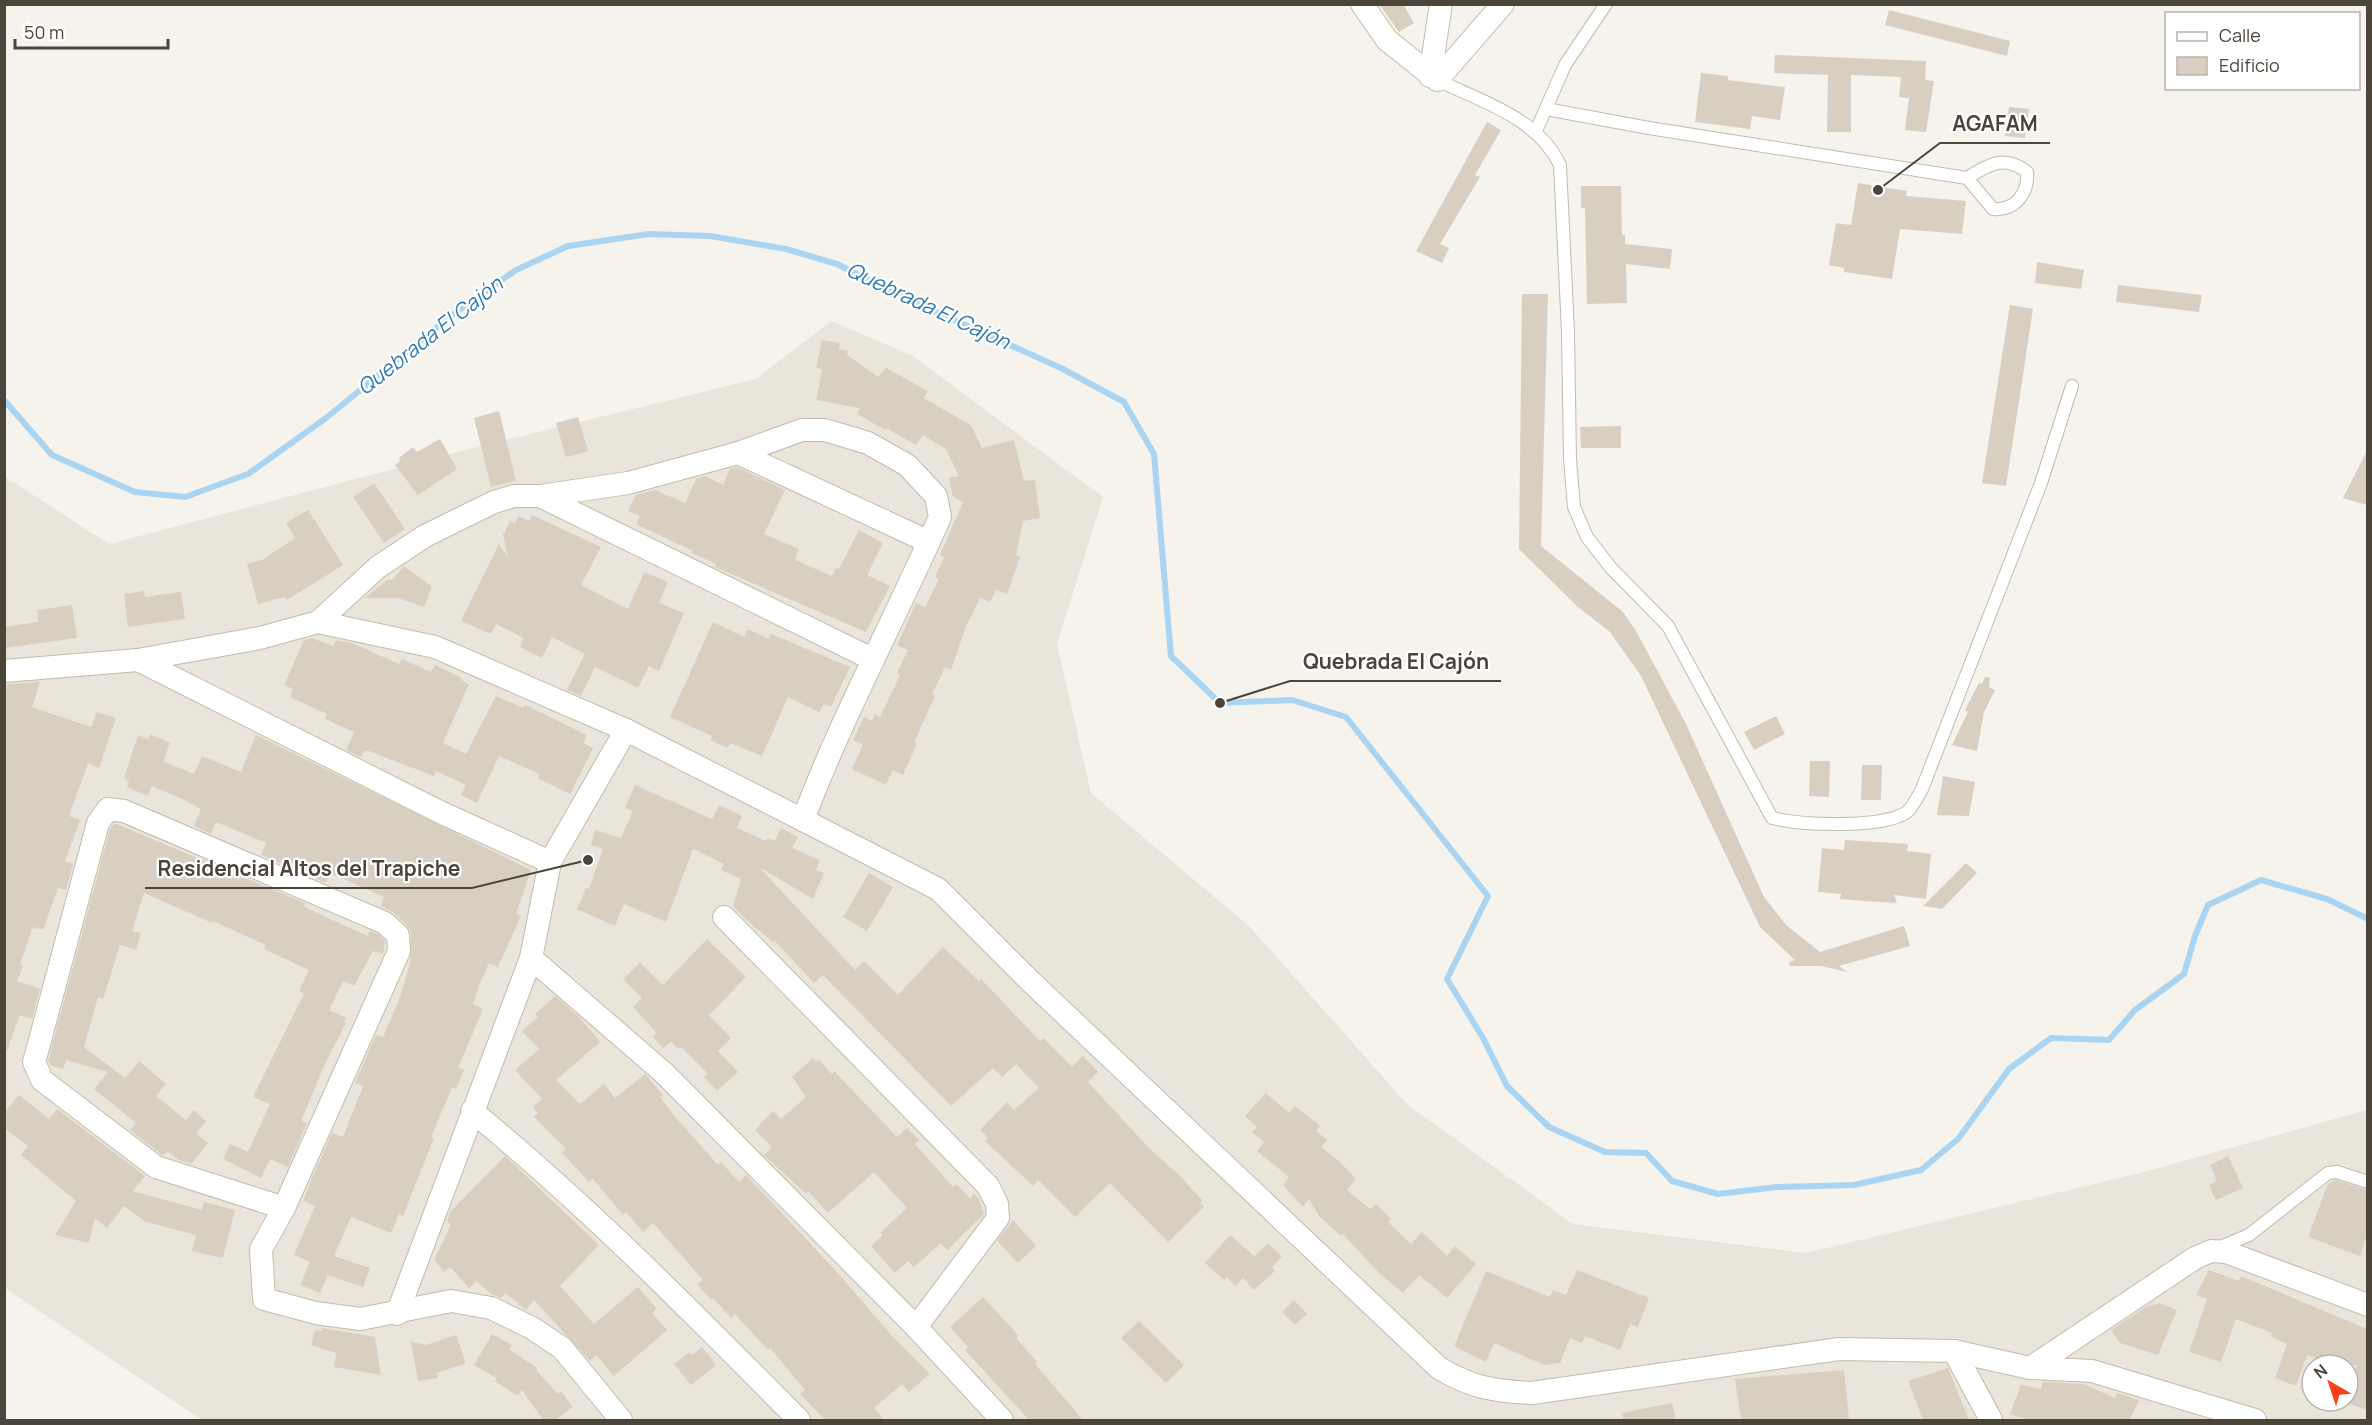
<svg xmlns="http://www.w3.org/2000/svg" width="2372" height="1425" font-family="Manrope,sans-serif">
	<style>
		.residential { fill: #eae5da; fill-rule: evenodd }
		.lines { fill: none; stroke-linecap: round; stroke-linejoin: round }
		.stream { stroke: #a9d4f2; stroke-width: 6 }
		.building { fill: #d8cfc1 }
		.service-casing { stroke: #c2bbae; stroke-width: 14 }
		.minor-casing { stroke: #c2bbae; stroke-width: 24 }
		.service { stroke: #fff; stroke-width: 12 }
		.minor { stroke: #fff; stroke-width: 22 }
		.labels { text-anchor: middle; stroke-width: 4.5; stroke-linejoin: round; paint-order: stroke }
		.water-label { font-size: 21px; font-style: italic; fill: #2e7ab2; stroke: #fff }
		.leader { fill: none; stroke: #4b4439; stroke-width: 2 }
		.callout-dot { fill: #4b4439; stroke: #fff; stroke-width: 2 }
		.callout-label { font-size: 21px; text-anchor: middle; font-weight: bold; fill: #4b4439; stroke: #fff; stroke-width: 4.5; stroke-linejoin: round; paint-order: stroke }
	</style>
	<rect width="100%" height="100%" fill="#f6f3ec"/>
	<path class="residential" d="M831,321L913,356L1103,497L1057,644L1091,793L1250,927L1407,1104L1573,1224L1806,1253L2140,1173L2367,1110V1420H202L5,1288L4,476L109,544L485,445L756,379ZM2312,1365H2348V1401H2312Z"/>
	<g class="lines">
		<path class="stream" d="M4,400L52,455L135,492L185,497L248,474L326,418L456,312L516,270L568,246L649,234L710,236L786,249L837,264L890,291L1061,368L1124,402L1154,454L1171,656L1220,703L1292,700L1346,717L1488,896L1447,979L1483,1038L1507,1086L1549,1127L1605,1152L1646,1153L1672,1181L1718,1194L1777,1187L1854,1185L1921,1170L1958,1139L2009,1069L2051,1038L2109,1040L2135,1010L2184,974L2195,936L2208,905L2261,880L2327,899L2368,919"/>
	</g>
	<g class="building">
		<path d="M1379,4H1403L1414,23L1399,32Z"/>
		<path d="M1889,10L2010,41L2007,56L1885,25Z"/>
		<path d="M1775,55L1926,61L1925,80L1934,81L1926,132L1905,130L1909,98L1899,97L1901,77L1851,75V132H1827L1828,75L1774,73Z"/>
		<path d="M1701,73L1728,76V80L1785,87L1780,120L1752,116L1750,129L1695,122Z"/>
		<path d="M2009,107L2029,109L2025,138L2005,136Z"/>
		<path d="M1487,122L1501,130L1475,175L1480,177L1440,244L1449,248L1442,263L1416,251Z"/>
		<path d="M1858,183L1907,191L1906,196L1966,201L1962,234L1900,229L1892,279L1844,272V268L1829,265L1836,223L1851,225Z"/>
		<path d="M1581,186H1621L1622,235H1625V244L1672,249L1670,269L1626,264L1627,303L1587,304L1585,208H1581Z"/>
		<path d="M2037,262L2084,270L2081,289L2035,283Z"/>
		<path d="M2118,285L2202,295L2199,312L2116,302Z"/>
		<path d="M1522,294H1548L1541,546L1623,612L1636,631L1686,724L1764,897L1786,925L1820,952L1904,926L1910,946L1839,966L1847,972L1821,966H1790L1789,962L1795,960L1760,927L1641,676L1610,632L1578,607L1519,549Z"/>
		<path d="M2010,305L2033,309L2006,486L1982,483Z"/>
		<path d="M822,340L840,343L839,349L848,351L847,355L878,377L886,368L928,391L923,398L971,425L982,448L1014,440L1024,481L1035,480L1040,518L1023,521L1016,555L1020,557L1007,594L996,590L990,602L980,598L966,626L951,670L945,667L932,694L935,696L914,742L917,744L903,775L893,770L886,785L852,769L863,745L853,740L864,717L872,721L875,714L880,717L900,675L897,673L908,650L897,645L916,603L925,607L939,579L935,577L944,557L940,555L963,502L953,497L949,478L959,476L946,449L923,435L916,445L886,428L885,430L857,414L860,408L816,400L822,369L816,368Z"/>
		<path d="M499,411L516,481L491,487L474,418Z"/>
		<path d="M578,417L588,451L566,457L556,423Z"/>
		<path d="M1621,426V448H1581L1580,427Z"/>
		<path d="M440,439L457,469L418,495L395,465L400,461L399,458L413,447L417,452Z"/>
		<path d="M2367,451V505L2343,498Z"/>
		<path d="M737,467L785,490L764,534L799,549L795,560L832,576L836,568L839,569L859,530L883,543L867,575L890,586L866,632L715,567L716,564L692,553L693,551L636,524L640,516L628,511L636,495L655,490L685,503L697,478L705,476L723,485L730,469Z"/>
		<path d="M374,483L405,529L384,543L353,497Z"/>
		<path d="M308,510L343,565L287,600L285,597L258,604L247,564L262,560L295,538L286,523Z"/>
		<path d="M532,515L601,547L581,585L628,609L644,572L668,582L659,603L684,613L659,671L649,666L638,688L595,667L581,696L567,690L585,654L552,637L542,658L520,647L524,638L496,624L491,634L461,621L499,544L508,557L503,535L510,521L515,523L518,516L529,521Z"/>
		<path d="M404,566L432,587L424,607L398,598H365L387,580H392Z"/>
		<path d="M144,591L145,597L181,592L185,619L128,627L124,594Z"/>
		<path d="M72,605L77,638L4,648V627L38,622L37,610Z"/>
		<path d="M713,622L744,637L748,629L769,639L771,634L850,667L831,707L824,704L819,712L788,697L762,756L730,743L727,748L710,740L712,736L670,717Z"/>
		<path d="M312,638L333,646L336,640L352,643L399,664L402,659L431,672L435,665L462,678L461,680L469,684L443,743L466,754L496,696L523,708L525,705L587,735L583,743L593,748L570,794L537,778L540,774L499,756L477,803L461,795L466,785L436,771L434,776L366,750L361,757L346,750L354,732L325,719L327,714L290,697L293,689L284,685L304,640Z"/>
		<path d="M1985,677L1990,678L1989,687L1995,690L1984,712L1977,751L1952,745L1968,712L1965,710L1979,683L1982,684Z"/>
		<path d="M40,682L32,707L91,727L97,712L116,718L99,768L88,763L69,816L80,820L65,861L73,864L66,890L58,888L43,930L33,927L20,964L23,966L17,981L40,989L32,1019L20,1015L7,1051H4V695L8,684Z"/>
		<path d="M1776,716L1785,734L1754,750L1744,732Z"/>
		<path d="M150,734L170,743L163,761L194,774L202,756L241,772L256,735L531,870L516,914L521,916L498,967L489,963L479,986L473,1004L483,1009L458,1068L464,1070L456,1089L452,1087L431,1137L434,1138L403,1216L399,1214L391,1233L351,1217L334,1256L370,1268L363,1287L328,1275L320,1293L300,1285L310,1262L294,1255L315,1206L303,1201L310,1183L332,1133L343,1137L363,1086L355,1083L376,1035L383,1037L399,1000L410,964L411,933L407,925L394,913L381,906L384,897L330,873L326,883L261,855L266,843L216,822L211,834L194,826L201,809L182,799L152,786L148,796L127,787L129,781L124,778L138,735L148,739Z"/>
		<path d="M1810,761H1830L1829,797L1809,796Z"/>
		<path d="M1862,765H1882L1881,800H1861Z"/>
		<path d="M1943,776L1975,782L1969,816L1937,815Z"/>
		<path d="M635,785L712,819L719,805L742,816L737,828L766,841L768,838L775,841L781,828L798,837L792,848L820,860L816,870L824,873L813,899L759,867L855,970L864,961L898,995L943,947L979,981L981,979L1040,1041L1043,1038L1072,1067L1083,1056L1098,1072L1088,1082L1148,1147L1180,1176L1202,1200L1200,1203L1204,1207L1168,1242L1110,1183L1075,1217L1038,1180L1033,1186L985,1141L988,1138L980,1130L1007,1102L1014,1110L1039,1088L1016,1064L1002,1077L993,1068L951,1106L823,975L814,983L774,940L773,942L753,926L733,906L741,879L721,870L724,864L693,849L666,922L624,904L615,926L577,909L586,888L589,889L603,849L591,845L595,830L621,838L633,811L625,808Z"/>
		<path d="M114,823L305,903L304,907L368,936L370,931L378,934L385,941L383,954L373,951L354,986L343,981L329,1010L346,1018L344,1022L346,1023L324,1066L301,1121L307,1123L288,1167L270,1159L261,1178L223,1159L230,1144L248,1152L270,1104L253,1097L304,994L299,991L309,970L264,949L266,945L213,921L212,923L144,893L132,931L141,933L136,950L120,945L103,999L98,997L84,1047L125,1078L139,1061L166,1084L156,1096L186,1120L194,1110L206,1121L196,1133L208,1143L191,1164L179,1160L168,1152L162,1155L130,1130L136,1123L94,1089L108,1072L66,1060L63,1069L50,1065L48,1061L110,829Z"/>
		<path d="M1845,840L1908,844L1907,851L1931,854L1926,899L1894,895L1897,903L1864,901L1840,899L1841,894L1818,892L1822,848L1844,850Z"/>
		<path d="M1966,863L1977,873L1942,909L1923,906Z"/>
		<path d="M869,873L893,887L867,931L843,917Z"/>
		<path d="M707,939L746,977L709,1015L731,1038L718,1051L738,1072L717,1091L704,1077L708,1074L681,1047L678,1049L671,1042L663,1048L653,1037L657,1033L633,1007L642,998L623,979L640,963L663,985Z"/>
		<path d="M555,996L580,1018L600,1042L556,1080L580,1104L604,1084L615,1098L645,1074L663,1095L660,1097L678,1120L718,1165L721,1162L739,1182L746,1175L836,1271L893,1337L930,1374L909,1392L902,1384L874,1408L884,1420H825L800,1394L805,1390L770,1348L768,1350L735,1314L731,1318L713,1298L711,1300L697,1284L703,1280L653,1223L643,1232L626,1212L623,1215L593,1179L589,1182L578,1170L562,1153L566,1149L534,1117L538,1113L533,1107L542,1099L515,1070L539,1049L522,1031L538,1017L535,1014Z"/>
		<path d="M813,1058L816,1062L819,1060L832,1074L834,1071L897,1137L907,1128L919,1140L915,1144L953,1187L956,1184L970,1198L974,1194L979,1199L984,1214L947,1250L941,1243L914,1267L908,1261L895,1273L871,1246L883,1235L880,1233L907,1208L874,1172L828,1213L808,1191L805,1193L764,1155L772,1147L755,1130L773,1111L781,1119L806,1097L792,1077Z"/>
		<path d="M1266,1093L1289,1113L1295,1106L1320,1126L1316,1131L1327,1140L1321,1147L1339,1161L1356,1179L1347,1190L1370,1209L1376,1204L1391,1219L1388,1222L1411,1244L1422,1232L1447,1256L1455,1246L1476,1264L1447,1298L1419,1275L1403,1293L1378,1272L1343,1234L1341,1236L1319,1216L1309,1199L1303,1207L1283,1185L1289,1177L1257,1151L1264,1142L1252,1132L1257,1127L1245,1116Z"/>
		<path d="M19,1095L49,1119L57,1109L145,1176L133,1191L202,1210L204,1202L235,1210L223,1258L192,1251L196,1235L146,1222L124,1206L107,1228L95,1218L89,1243L55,1235L76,1201L21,1155L28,1146L4,1128V1113Z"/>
		<path d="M505,1156L599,1245L560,1286L594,1324L638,1287L657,1309L652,1313L667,1330L614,1376L596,1355L590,1361L534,1300L526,1310L506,1293L501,1298L491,1294L477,1281L469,1288L450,1267L444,1272L434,1260L451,1225L447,1221L450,1212Z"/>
		<path d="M2228,1156L2243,1188L2216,1200L2209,1185L2217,1181L2210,1165Z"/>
		<path d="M2336,1180L2367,1190V1234L2360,1256L2308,1237L2328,1184Z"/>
		<path d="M1013,1220L1036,1246L1018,1263L997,1241Z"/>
		<path d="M1230,1235L1253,1255L1255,1256L1268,1243L1282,1257L1272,1267L1275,1271L1254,1290L1243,1278L1235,1286L1227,1277L1224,1280L1205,1263Z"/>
		<path d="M1577,1270L1649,1298L1638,1327L1630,1324L1620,1350L1585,1336L1582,1343L1570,1338L1560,1363L1544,1365L1494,1343L1486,1362L1454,1346L1486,1271L1550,1297L1553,1290L1566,1295Z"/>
		<path d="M2209,1270L2239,1281L2241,1276L2367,1329V1410L2348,1403V1388L2357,1365H2332L2307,1355L2296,1386L2275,1378L2287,1344L2271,1337L2272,1333L2236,1319L2221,1362L2189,1352L2207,1299L2196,1295Z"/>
		<path d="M983,1297L1019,1336L1016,1338L1037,1362L1035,1364L1083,1420H1029L965,1350L968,1347L950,1327Z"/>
		<path d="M1294,1300L1307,1314L1295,1325L1282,1312Z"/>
		<path d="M2160,1303L2177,1310L2158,1355L2120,1343L2111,1330L2146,1307Z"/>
		<path d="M1139,1321L1184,1365L1166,1383L1121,1338Z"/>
		<path d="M322,1328L375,1337L381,1375L334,1367L336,1353L311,1345L315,1330L322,1331Z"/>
		<path d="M492,1334L512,1345L509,1349L537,1368L536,1370L558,1394L561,1391L573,1407L555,1420H543L522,1390L518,1396L495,1381L496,1378L474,1365Z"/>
		<path d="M456,1335L466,1363L437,1373L438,1378L418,1381L411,1342L426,1345Z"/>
		<path d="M702,1347L716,1365L691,1385L674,1364L690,1352L692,1355Z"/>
		<path d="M1948,1368L1969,1420H1923L1908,1381Z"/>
		<path d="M1844,1370L1849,1419L1741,1420L1735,1379Z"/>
		<path d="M2043,1382L2083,1384L2115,1398L2117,1393L2139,1400L2130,1420H2027L2010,1414L2021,1385L2041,1389Z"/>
		<path d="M1672,1403L1676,1420H1623L1622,1413Z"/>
	</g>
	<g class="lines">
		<g class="service-casing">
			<g id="service">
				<path d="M1437,80C1481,101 1538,118 1560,165L1568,332L1570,459L1574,507L1587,537L1611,568L1668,626L1772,818C1801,825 1882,829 1907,812C1913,807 1918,796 1922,789L2041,483L2072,386"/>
				<path d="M1546,109L1649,128L1967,178C1988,165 2004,154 2027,172C2029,193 2015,211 1993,209L1967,178"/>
				<path d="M1536,131L1565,65L1606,4"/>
				<path d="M2218,1248L2249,1235L2328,1173L2337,1172L2368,1182"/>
			</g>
		</g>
		<g class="minor-casing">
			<g id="minor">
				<path d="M1362,4L1387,40L1437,80L1503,4"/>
				<path d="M1430,76L1441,4"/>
				<path d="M738,453L929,542"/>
				<path d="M540,496L872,659"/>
				<path d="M318,622L378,567L425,536L494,502L514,496H540L628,483L738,453L802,430H825L868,443L907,465L936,496L940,517C895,619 842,716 803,820L938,889L1028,979L1439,1368C1472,1388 1494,1391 1532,1393L1839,1349L1954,1351L2030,1368L2092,1371L2255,1420"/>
				<path d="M138,660L440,812L550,862"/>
				<path d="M4,671L138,660L260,638L318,622L435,647L626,730L803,820"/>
				<path d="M724,917L988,1186L997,1204L998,1218L916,1327"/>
				<path d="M531,958L664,1073L916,1327L1002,1420"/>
				<path d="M472,1111C588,1206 693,1313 799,1420"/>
				<path d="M284,1208L156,1167L42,1080L34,1062L39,1044L98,823L108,809L124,811L385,923L398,935L399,951L284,1208L261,1249L264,1299L316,1313L360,1319L451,1301L491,1308L532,1328L562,1348L621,1420"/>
				<path d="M397,1314L531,958L550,862L626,730"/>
				<path d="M1954,1351L1991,1420"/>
				<path d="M2030,1368L2195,1258L2211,1251L2226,1252L2368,1305"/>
			</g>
		</g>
		<use href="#service" class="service"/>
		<use href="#minor" class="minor"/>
	</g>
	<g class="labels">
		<g class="water-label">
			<text transform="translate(928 306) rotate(25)" y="7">Quebrada El Cajón</text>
			<text transform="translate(430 336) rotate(-38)" y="7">Quebrada El Cajón</text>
		</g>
	</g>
	<path class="leader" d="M1878 190L1940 143H2050M1220 703L1290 681H1501M588 860L472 888H145"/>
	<g class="callout-dot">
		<circle cx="1878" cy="190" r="6"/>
		<circle cx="1220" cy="703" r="6"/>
		<circle cx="588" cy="860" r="6"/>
	</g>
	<g class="callout-label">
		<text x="1995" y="131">AGAFAM</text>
		<text x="1396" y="669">Quebrada El Cajón</text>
		<text x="309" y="876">Residencial Altos del Trapiche</text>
	</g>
	<rect width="2372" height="1425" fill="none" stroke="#4b4439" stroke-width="12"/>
	<rect x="2165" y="12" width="195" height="78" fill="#ffffff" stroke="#b7b4b0" stroke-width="1.5"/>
	<rect x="2177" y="32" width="30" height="9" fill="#ffffff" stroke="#b7b4b0" stroke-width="1.5"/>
	<text x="2219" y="42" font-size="18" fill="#4b4439">Calle</text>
	<rect x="2177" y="57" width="30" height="18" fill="#d8cfc1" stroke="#b7b4b0" stroke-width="1.5"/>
	<text x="2219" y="72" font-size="18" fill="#4b4439">Edificio</text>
	<g transform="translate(2330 1383) rotate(321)"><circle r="28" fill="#ffffff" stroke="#b7b4b0" stroke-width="1.5"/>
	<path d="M0-4.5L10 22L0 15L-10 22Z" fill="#fc3f1d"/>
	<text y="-9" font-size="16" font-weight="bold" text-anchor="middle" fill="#4b4439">N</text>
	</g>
	<path d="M15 39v9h153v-9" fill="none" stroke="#4b4439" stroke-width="3"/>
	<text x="24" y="39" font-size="18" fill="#4b4439" stroke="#ffffff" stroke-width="4.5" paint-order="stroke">50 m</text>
</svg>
